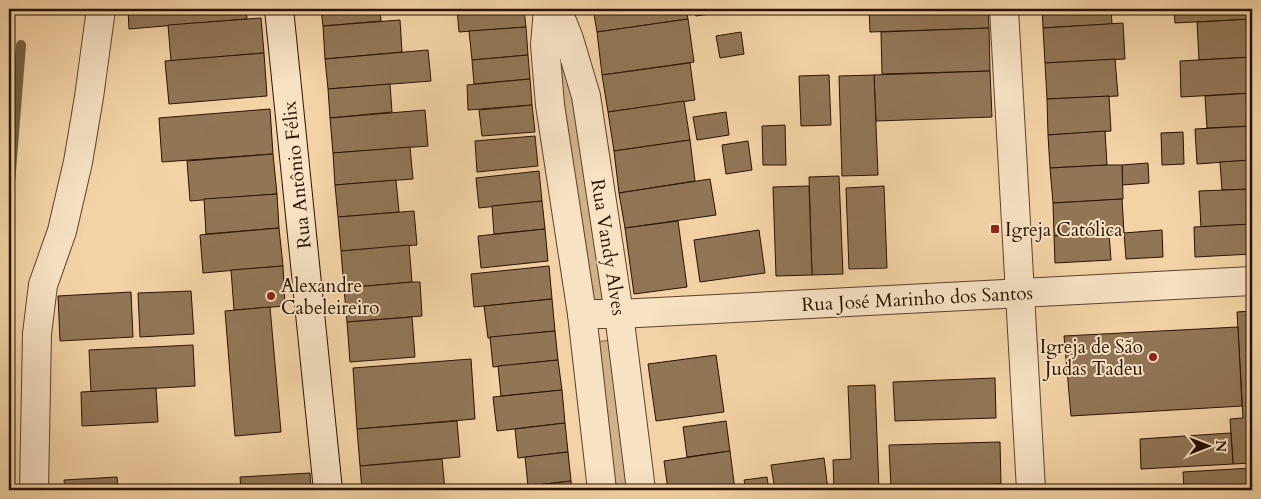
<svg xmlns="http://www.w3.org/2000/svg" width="1261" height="499" font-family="Cardo,serif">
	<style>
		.green { fill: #d0b289; stroke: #7c6245 }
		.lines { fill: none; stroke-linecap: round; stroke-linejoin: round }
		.stream { stroke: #785e42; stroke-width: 10 }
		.building { fill: #917656; stroke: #271201 }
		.street-casing { stroke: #5a422a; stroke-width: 30 }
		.secondary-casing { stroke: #271201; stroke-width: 30 }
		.street { stroke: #f7e2c4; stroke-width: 28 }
		.secondary { stroke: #f7e2c4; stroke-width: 28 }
		.poi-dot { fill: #8f2418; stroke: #f7e2c4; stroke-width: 2 }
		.labels { text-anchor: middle; stroke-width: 4; stroke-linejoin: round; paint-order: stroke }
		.street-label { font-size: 19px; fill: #271201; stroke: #f7e2c4 }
		.poi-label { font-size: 19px; fill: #271201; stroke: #f7e2c4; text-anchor: start }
	</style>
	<rect width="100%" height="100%" fill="#f3d3a5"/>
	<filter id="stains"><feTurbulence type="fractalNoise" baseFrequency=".004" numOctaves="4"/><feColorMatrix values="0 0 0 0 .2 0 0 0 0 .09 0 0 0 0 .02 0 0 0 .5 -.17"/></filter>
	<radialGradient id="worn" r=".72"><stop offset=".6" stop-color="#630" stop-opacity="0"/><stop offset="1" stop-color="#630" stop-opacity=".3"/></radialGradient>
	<g class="green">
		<path d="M563,43L611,301L589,304L553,44Z"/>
		<path d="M613,340L631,490H611L594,342Z"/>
	</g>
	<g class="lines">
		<path class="stream" d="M9,196L21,45"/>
	</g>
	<g class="building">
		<path d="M128,9H246L247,19L129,29Z"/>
		<path d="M321,9H380L381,21L323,26Z"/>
		<path d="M457,9H524L526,27L459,32Z"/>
		<path d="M593,9H686L688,19L597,32Z"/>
		<path d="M695,9H738V10L696,16Z"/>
		<path d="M869,9H988L989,28L870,32Z"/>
		<path d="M1042,9H1111L1112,24L1043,28Z"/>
		<path d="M1174,9H1252V19L1175,23Z"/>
		<path d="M261,18L264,53L171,61L168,25Z"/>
		<path d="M688,19L694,62L602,75L597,32Z"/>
		<path d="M1252,19V57L1199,60L1197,22Z"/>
		<path d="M400,20L402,52L325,59L323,26Z"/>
		<path d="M1123,23L1125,59L1045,63L1043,28Z"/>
		<path d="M526,27L528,55L472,60L469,31Z"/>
		<path d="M989,28L990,71L882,74L881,32Z"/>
		<path d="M741,32L744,54L720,58L716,36Z"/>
		<path d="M428,50L431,81L328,89L325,59Z"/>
		<path d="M264,53L267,96L169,104L165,61Z"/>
		<path d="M528,55L530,79L474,84L472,60Z"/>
		<path d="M1252,57V93L1181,97L1180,61Z"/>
		<path d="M1115,59L1118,96L1047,99L1045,63Z"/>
		<path d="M690,63L695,100L608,112L602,75Z"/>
		<path d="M990,71L992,117L876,121L874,75Z"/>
		<path d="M829,75L831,125L801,126L799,76Z"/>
		<path d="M874,75L878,175L842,176L839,76Z"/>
		<path d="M530,79L532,105L468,110L467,85Z"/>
		<path d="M390,84L392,112L330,118L328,89Z"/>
		<path d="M1252,93V126L1207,128L1205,96Z"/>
		<path d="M1109,96L1111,131L1048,135L1047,99Z"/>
		<path d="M684,101L690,140L614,151L608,112Z"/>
		<path d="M532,105L535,132L482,136L479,110Z"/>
		<path d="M270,109L273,154L162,162L159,118Z"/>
		<path d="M425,110L428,146L333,153L330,118Z"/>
		<path d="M726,112L729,135L697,140L693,117Z"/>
		<path d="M785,125L786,165H763L762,126Z"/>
		<path d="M1252,126V160L1197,164L1195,129Z"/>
		<path d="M1105,131L1107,165L1050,168L1048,135Z"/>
		<path d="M1183,132L1184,164L1162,165L1161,133Z"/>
		<path d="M535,136L538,166L477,172L475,141Z"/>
		<path d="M690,140L695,181L619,193L614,151Z"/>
		<path d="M748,141L752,170L726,174L722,145Z"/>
		<path d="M410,147L413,179L335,185L333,153Z"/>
		<path d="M273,154L277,194L190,201L187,161Z"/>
		<path d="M1252,160V189L1222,190L1220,162Z"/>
		<path d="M1148,163L1149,183L1122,185V165Z"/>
		<path d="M1107,165H1122L1123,199L1053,203L1050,168Z"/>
		<path d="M539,171L542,201L479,208L476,178Z"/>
		<path d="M839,176L843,274L812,275L809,177Z"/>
		<path d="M710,179L716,215L625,228L619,193Z"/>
		<path d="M396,180L399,212L338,217L335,185Z"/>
		<path d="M809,186L812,275L776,276L773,187Z"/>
		<path d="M884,186L887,268L849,269L846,188Z"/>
		<path d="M1252,189V224L1201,227L1199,191Z"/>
		<path d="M277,194L279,228L206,234L204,199Z"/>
		<path d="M1122,199L1124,233L1054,236L1053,203Z"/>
		<path d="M542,201L545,229L494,234L492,206Z"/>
		<path d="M414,211L417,245L341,251L338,217Z"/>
		<path d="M678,221L687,287L634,294L625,228Z"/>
		<path d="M1252,224V254L1195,257L1194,227Z"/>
		<path d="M279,228L283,266L203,273L200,235Z"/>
		<path d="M545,229L548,261L481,268L478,236Z"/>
		<path d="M759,230L765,273L700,282L694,240Z"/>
		<path d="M1162,230L1163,257L1126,259L1124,233Z"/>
		<path d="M1109,233L1111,260L1055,263L1054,236Z"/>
		<path d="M409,245L412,282L344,288L341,251Z"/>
		<path d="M283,266L285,306L234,310L231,270Z"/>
		<path d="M549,266L552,299L474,307L471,274Z"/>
		<path d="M412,282H420L422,316L347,322L344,288Z"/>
		<path d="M191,291L194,334L140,337L138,293Z"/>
		<path d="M131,292L133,337L60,341L58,296Z"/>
		<path d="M552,299L555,331L488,338L484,306Z"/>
		<path d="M270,307L281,432L235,436L225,311Z"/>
		<path d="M1252,311V463L1233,464L1230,419L1243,418L1237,312Z"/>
		<path d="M412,317L415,357L350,362L347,322Z"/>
		<path d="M1238,327L1242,406L1071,416L1064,336Z"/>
		<path d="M555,331L558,360L493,367L490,337Z"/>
		<path d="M193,345L195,386L91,392L89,350Z"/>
		<path d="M716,355L724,412L656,421L648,364Z"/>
		<path d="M471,359L475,419L357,429L353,368Z"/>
		<path d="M558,360L562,390L501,396L498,366Z"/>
		<path d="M995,378L996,418L895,421L893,382Z"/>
		<path d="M875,385L879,490H834L833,460L851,459L848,386Z"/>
		<path d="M156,388L158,422L82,426L81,392Z"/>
		<path d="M562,390L565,423L497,431L493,397Z"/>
		<path d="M457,421L460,457L360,466L357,429Z"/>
		<path d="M726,421L730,451L687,457L683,427Z"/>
		<path d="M565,423L568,452L518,458L515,429Z"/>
		<path d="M1231,433L1233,464L1141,469L1140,439Z"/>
		<path d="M1000,442L1001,484L891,488L889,445Z"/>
		<path d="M730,451L735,490H668L664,461Z"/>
		<path d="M568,452L571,481L528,486L525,457Z"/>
		<path d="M824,458L828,490H775L771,465Z"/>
		<path d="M442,459L445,490H362L360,466Z"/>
		<path d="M1252,468V490H1184L1183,472Z"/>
		<path d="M310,473L311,490H241L240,477Z"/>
		<path d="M117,477L118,490H65L64,480Z"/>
		<path d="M767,477L769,490H746L744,480Z"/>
		<path d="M571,481L572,490H497Z"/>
	</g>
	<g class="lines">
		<g class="street-casing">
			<g id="street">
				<path d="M548,9L545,45L550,105L582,314L602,490"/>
				<path d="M557,9L569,39L586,96L619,314L641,490"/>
				<path d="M1004,9L1031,490"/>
				<path d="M582,314H619L1252,281"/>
				<path d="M34,490L37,334L43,285L62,231L78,162L89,97L101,9"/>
			</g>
		</g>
		<g class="secondary-casing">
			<path id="secondary" d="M279,9L328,490"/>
		</g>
		<use href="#street" class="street"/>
		<use href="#secondary" class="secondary"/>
	</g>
	<g class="poi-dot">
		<rect x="990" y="224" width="10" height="10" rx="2.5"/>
		<circle cx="271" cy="296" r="5"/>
		<circle cx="1153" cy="357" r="5"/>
	</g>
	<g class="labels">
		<g class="street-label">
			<text transform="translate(296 175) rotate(-96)" y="7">Rua Antônio Félix</text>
			<text transform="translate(609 247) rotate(81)" y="7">Rua Vandy Alves</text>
			<text transform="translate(917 298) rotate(-3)" y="7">Rua José Marinho dos Santos</text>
		</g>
		<g class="poi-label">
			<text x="1005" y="236">Igreja Católica</text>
			<text x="281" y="292">Alexandre<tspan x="281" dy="22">Cabeleireiro</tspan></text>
			<text x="1143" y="353" text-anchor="end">Igreja de São<tspan x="1143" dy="22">Judas Tadeu</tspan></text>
		</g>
	</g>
	<rect width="1261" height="499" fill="none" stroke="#f3d3a5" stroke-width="30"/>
	<rect x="10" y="10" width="1241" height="479" fill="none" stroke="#271201" stroke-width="2.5"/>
	<rect x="15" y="15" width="1231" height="469" fill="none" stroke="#271201"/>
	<g transform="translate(1208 446) rotate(90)" stroke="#f7e2c4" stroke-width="4" paint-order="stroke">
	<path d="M0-4L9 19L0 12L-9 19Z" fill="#271201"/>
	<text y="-8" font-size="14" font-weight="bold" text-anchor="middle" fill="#271201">N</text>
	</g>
	<rect width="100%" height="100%" filter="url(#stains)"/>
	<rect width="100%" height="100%" fill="url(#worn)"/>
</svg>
